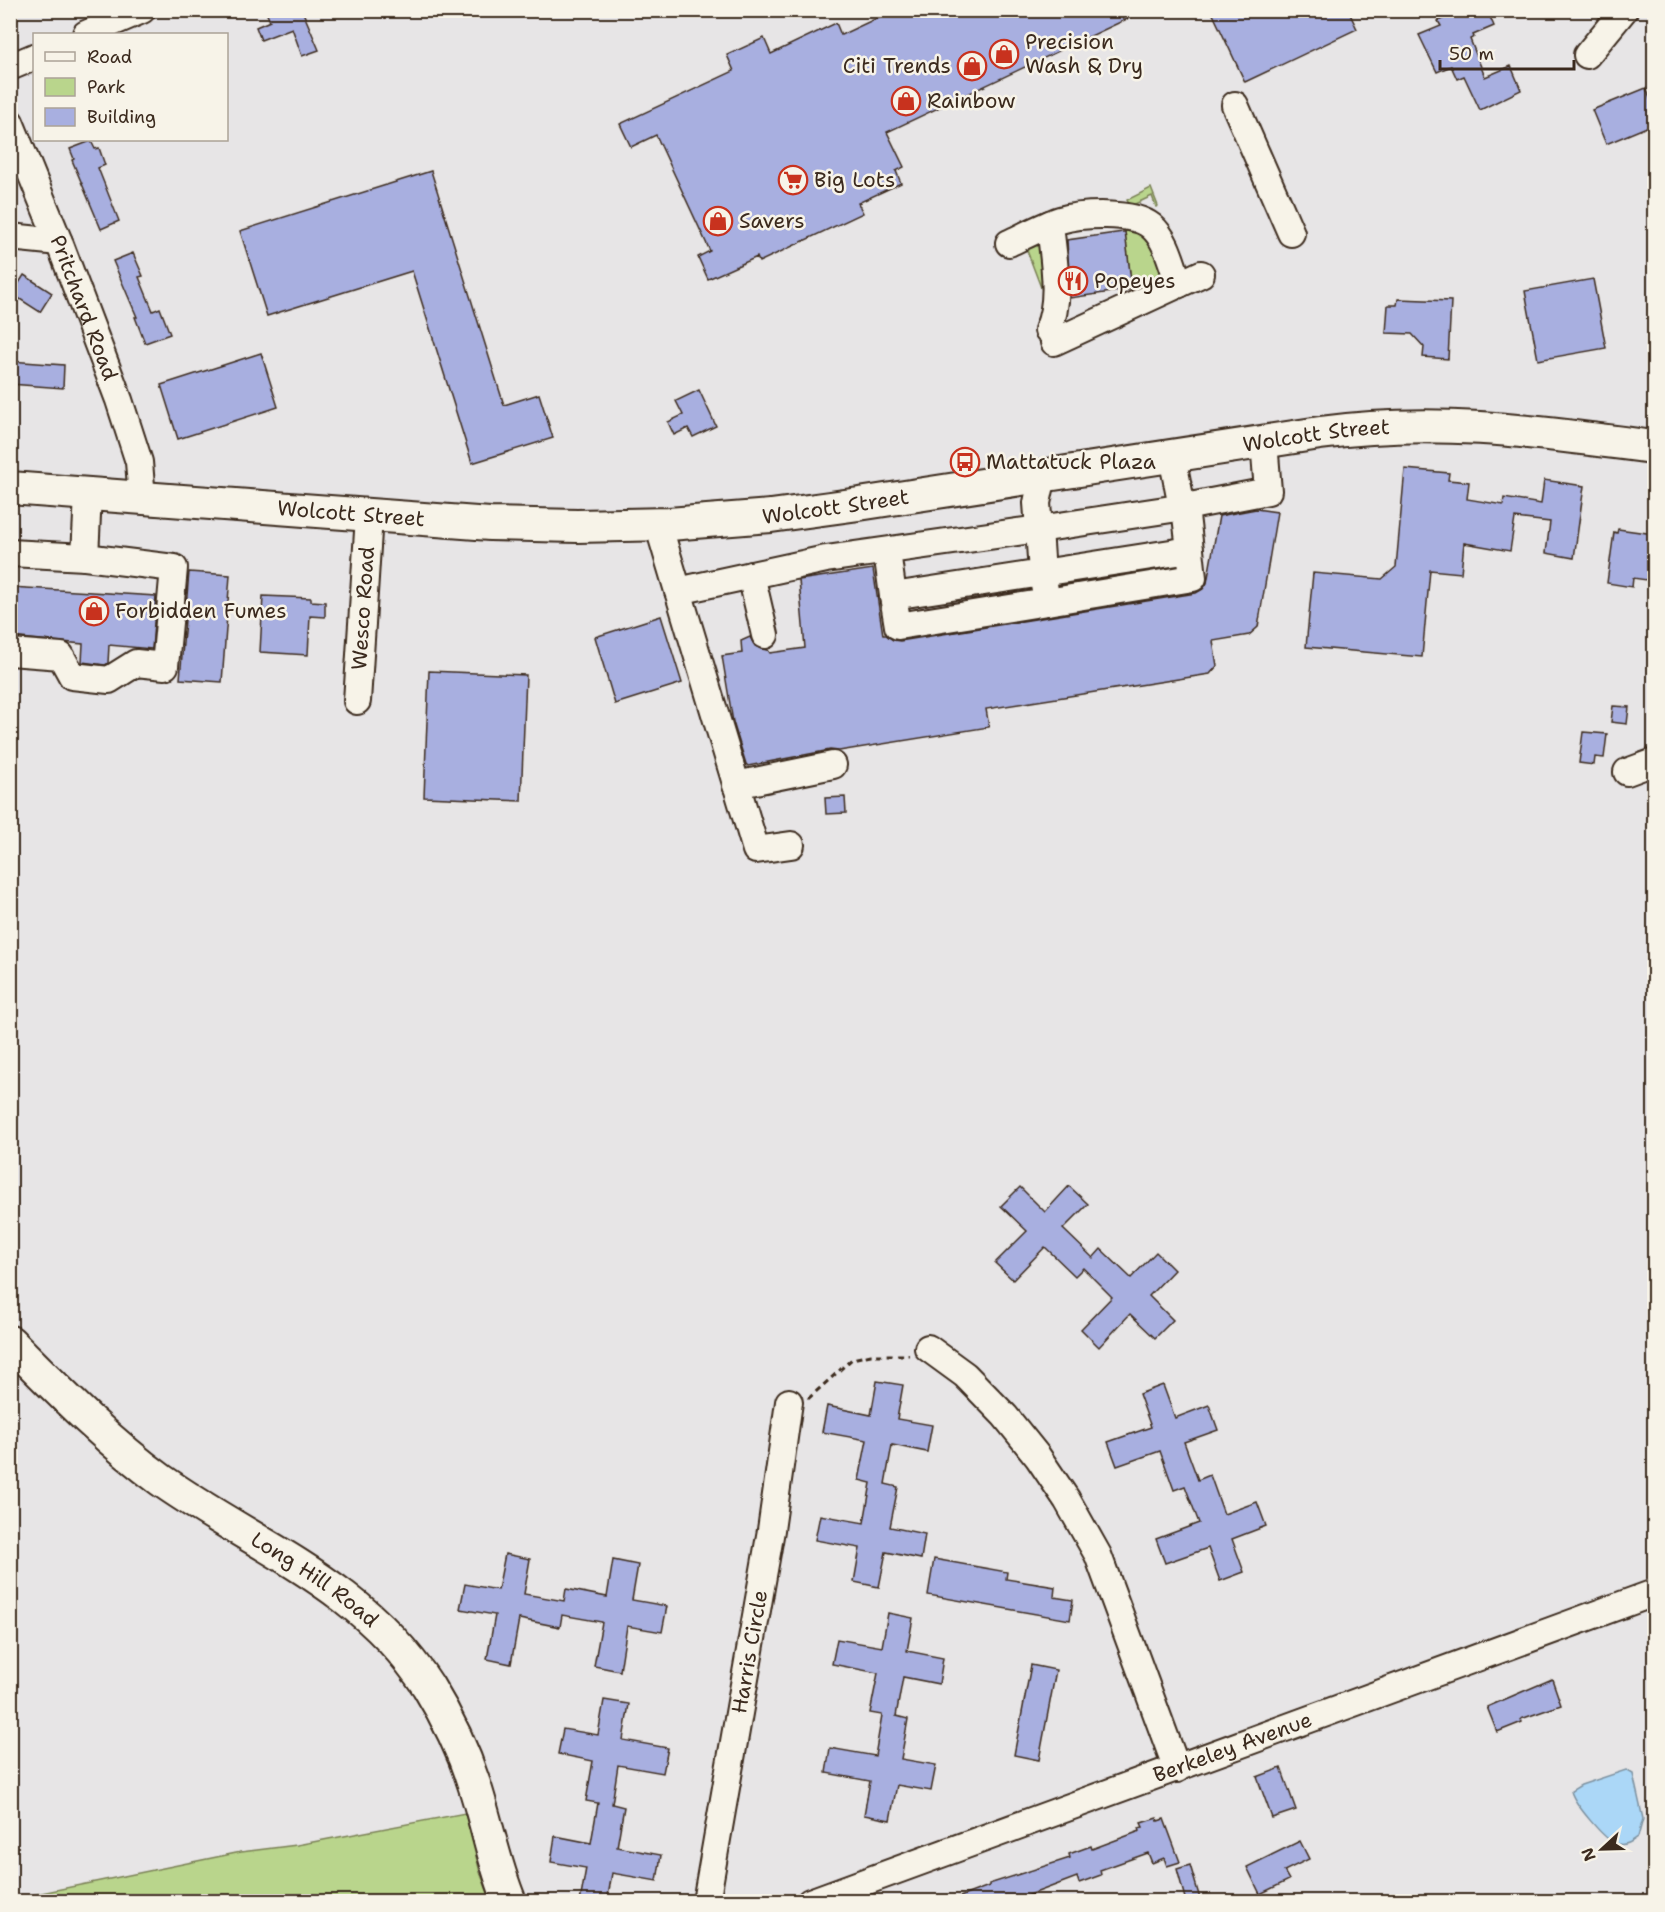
<svg xmlns="http://www.w3.org/2000/svg" width="1665" height="1912" font-family="'Shantell Sans',sans-serif">
	<style>
		.green { fill: #b9d58c; stroke: #7a8055; stroke-width: 1.5 }
		.water { fill: #abd7f7; stroke: #7e92a0; stroke-width: 1.5 }
		.building { fill: #a8afe0; stroke: #3b2a1e; stroke-width: 1.5 }
		.lines { fill: none; stroke-linecap: round; stroke-linejoin: round }
		.minor-casing { stroke: #3b2a1e; stroke-width: 30 }
		.major-casing { stroke: #3b2a1e; stroke-width: 36 }
		.path { stroke: #3b2a1e; stroke-width: 3; stroke-dasharray: 6 4.5; stroke-linecap: butt }
		.minor { stroke: #f7f3e8; stroke-width: 26 }
		.major { stroke: #f7f3e8; stroke-width: 32 }
		.labels { text-anchor: middle; stroke-width: 5; stroke-linejoin: round; paint-order: stroke }
		.poi-label { font-size: 21px; fill: #3b2a1e; stroke: #f7f3e8; text-anchor: start }
		.street-label { font-size: 21px; fill: #3b2a1e; stroke: #f7f3e8 }
	</style>
	<rect width="100%" height="100%" fill="#e7e5e6"/>
	<filter id="ink" filterUnits="userSpaceOnUse"><feTurbulence type="fractalNoise" baseFrequency=".0167" numOctaves="2"/><feDisplacementMap in="SourceGraphic" scale="12" xChannelSelector="R" yChannelSelector="G"/><feConvolveMatrix kernelMatrix="1 2 1 2 8 2 1 2 1" color-interpolation-filters="sRGB"/></filter>
	<g filter="url(#ink)">
		<g class="green">
			<path d="M1151,188L1158,206L1156,207L1152,196L1135,204L1139,214L1135,216L1127,200Z"/>
			<path d="M1140,229L1149,230L1163,273L1149,282L1132,289L1125,231Z"/>
			<path d="M1039,237L1045,298L1026,248Z"/>
			<path d="M465,1813L480,1872L491,1901L13,1902L12,1899L241,1852L297,1845Z"/>
		</g>
		<path class="water" d="M1626,1770L1633,1774L1643,1819L1638,1837C1631,1842 1626,1846 1617,1844C1605,1841 1574,1803 1571,1791L1581,1785Z"/>
		<g class="building">
			<path d="M265,10H302L319,50L302,56L292,28L261,40L256,27L270,21Z"/>
			<path d="M894,10H1146L887,132L904,167L896,171L901,183L858,203L863,213L759,262L757,257L708,279L698,257L710,251L656,135L631,147L620,124L734,71L727,55L764,38L771,54L836,23L841,35Z"/>
			<path d="M1211,10H1348L1357,29L1245,82Z"/>
			<path d="M1462,10H1487L1494,26L1473,35L1474,37L1470,39L1485,77L1511,66L1521,90L1480,110L1464,76L1457,79L1451,66L1437,72L1419,35L1441,26L1438,21Z"/>
			<path d="M1646,88L1654,109V124L1606,144L1592,110Z"/>
			<path d="M91,141L95,149L99,148L105,165L98,168L119,221L101,229L72,160L74,159L70,149Z"/>
			<path d="M431,171L504,405L539,394L553,438L472,463L412,271L267,316L240,231Z"/>
			<path d="M1123,232H1125L1132,289L1070,298L1067,240Z"/>
			<path d="M133,253L143,276L139,277L153,311L160,308L170,334L145,343L135,317H137L113,261Z"/>
			<path d="M24,275L52,293L40,312L12,294Z"/>
			<path d="M1593,279L1606,348L1538,360L1525,291Z"/>
			<path d="M1398,299L1451,301L1448,359L1423,357L1424,347L1412,334L1386,333L1388,305H1397Z"/>
			<path d="M261,353L278,407L178,439L161,385Z"/>
			<path d="M10,361L64,365L63,388L10,384Z"/>
			<path d="M699,390L716,426L693,437L688,428L674,435L668,422L683,415L676,401Z"/>
			<path d="M1405,469L1449,473L1448,480L1469,482L1467,499L1503,505L1504,498L1541,504L1544,480L1584,486L1574,558L1546,553L1550,522L1515,518L1510,551L1464,543L1461,573L1430,570L1422,657L1306,647L1313,573L1382,579L1396,567Z"/>
			<path d="M1256,509L1277,512L1258,627L1249,635L1213,641L1217,666L1210,674L986,709L989,727L839,751L830,750L748,766L746,764L733,722L722,656L742,653L741,641L750,637L755,646L761,649L768,650L770,653L805,648L799,580L873,569L883,635H886L893,640L900,641L1196,593L1203,589L1207,583L1219,516Z"/>
			<path d="M1618,529L1654,534V581L1633,578L1632,587L1607,583L1614,532L1617,533Z"/>
			<path d="M189,572L230,575L222,682L180,679Z"/>
			<path d="M10,587L156,596L152,649L109,645L108,663L105,665L82,662L83,644L10,637Z"/>
			<path d="M263,596L311,598V601L325,602V617L310,616L308,655L260,652Z"/>
			<path d="M661,616L682,683L615,704L595,637Z"/>
			<path d="M429,671L526,675L521,801L424,797Z"/>
			<path d="M1613,706L1629,707L1627,724L1611,722Z"/>
			<path d="M1583,732L1607,734L1604,758L1595,757L1594,765L1579,763Z"/>
			<path d="M845,797L846,813L826,814L825,798Z"/>
			<path d="M1069,1186L1088,1204L1063,1229L1093,1258L1101,1249L1131,1278L1156,1252L1174,1270L1149,1296L1173,1320L1155,1338L1130,1314L1099,1347L1081,1329L1112,1297L1083,1268L1075,1276L1045,1247L1013,1280L995,1263L1027,1231L1001,1206L1020,1187L1045,1212Z"/>
			<path d="M877,1381L903,1385L897,1419L932,1425L927,1452L892,1445L885,1484L898,1487L890,1527L925,1534L921,1559L886,1552L879,1587L854,1582L860,1548L815,1540L820,1515L864,1523L871,1483L859,1480L867,1440L822,1432L827,1406L871,1415Z"/>
			<path d="M1163,1385L1175,1418L1209,1405L1218,1430L1184,1442L1198,1480L1210,1475L1224,1514L1257,1502L1266,1526L1232,1539L1244,1572L1220,1581L1208,1548L1165,1563L1156,1539L1199,1523L1185,1486L1174,1490L1160,1451L1117,1466L1108,1442L1151,1427L1139,1394Z"/>
			<path d="M505,1554L530,1559L524,1594L564,1601L566,1589L607,1597L613,1560L638,1565L632,1600L667,1606L662,1632L627,1626L620,1671L594,1666L602,1622L562,1615L560,1627L519,1619L511,1664L487,1659L495,1615L460,1609L465,1584L498,1590Z"/>
			<path d="M934,1559L1007,1572L1006,1579L1055,1587L1054,1597L1073,1600L1070,1620L928,1595Z"/>
			<path d="M888,1613L913,1618L907,1651L943,1658L939,1684L903,1677L896,1716L908,1719L901,1759L936,1765L931,1791L897,1785L890,1820L864,1815L870,1781L826,1773L830,1748L875,1756L882,1715L870,1713L878,1673L832,1664L837,1639L882,1647Z"/>
			<path d="M1031,1665L1056,1670L1039,1760L1014,1755Z"/>
			<path d="M1552,1679L1561,1705L1521,1719L1522,1722L1497,1732L1487,1707Z"/>
			<path d="M604,1700L629,1704L623,1740L668,1748L663,1773L618,1765L612,1804L624,1807L617,1847L661,1855L657,1881L612,1873L607,1902H580L586,1868L551,1862L555,1836L591,1843L598,1803L586,1801L593,1761L558,1754L563,1729L598,1735Z"/>
			<path d="M1281,1768L1296,1810L1272,1818L1257,1777Z"/>
			<path d="M1157,1818L1158,1821L1164,1819L1180,1862L1167,1866L1164,1858L1152,1863L1148,1853L1100,1870L1101,1875L1079,1883L1077,1877L1019,1899L1020,1902H953L952,1900L989,1886V1884L1070,1858L1069,1854L1091,1846L1092,1849L1140,1831L1139,1828L1143,1827L1141,1823Z"/>
			<path d="M1300,1841L1309,1859L1284,1871L1289,1880L1260,1894L1247,1867Z"/>
			<path d="M1190,1865L1201,1902H1186L1177,1869Z"/>
		</g>
		<g class="lines">
			<g class="minor-casing">
				<g id="minor">
					<path d="M86,34L142,10"/>
					<path d="M1587,55L1624,10"/>
					<path d="M10,67L34,57"/>
					<path d="M1235,105L1291,233"/>
					<path id="s1" d="M10,122L59,242L119,400L139,462L142,498"/>
					<path d="M10,237L59,242"/>
					<path d="M1009,243C1026,235 1043,226 1060,220C1081,214 1133,211 1151,226C1167,239 1172,265 1179,284"/>
					<path d="M1048,330C1062,298 1053,258 1050,224"/>
					<path d="M1054,342L1201,274"/>
					<path d="M1043,475L1037,503L1039,529L1185,507L1180,497L1172,456"/>
					<path d="M658,524L678,591L826,559L1039,529L1042,573L893,596L887,551"/>
					<path d="M10,553L85,557L174,568L165,666L136,663L109,680L72,676L61,656L10,652"/>
					<path d="M85,557L88,494"/>
					<path d="M751,575L765,635"/>
					<path d="M678,591L756,850L791,845"/>
					<path d="M893,596L898,626L1047,602L1042,573L1190,550L1185,507L1268,491L1264,442"/>
					<path d="M1047,602L1193,578L1190,550"/>
					<path id="s2" d="M357,701L369,516"/>
					<path d="M1627,772L1654,762"/>
					<path d="M736,785L833,765"/>
					<path d="M928,1348L965,1375L1005,1416L1038,1457L1067,1500L1098,1555L1177,1769"/>
					<path id="s3" d="M706,1902L771,1530L789,1402"/>
					<path id="s4" d="M810,1902L1654,1593"/>
				</g>
			</g>
			<g class="major-casing">
				<g id="major">
					<path id="s5" d="M10,488L490,524L577,526L669,524L771,516L859,504L1320,433C1437,417 1539,432 1654,447"/>
					<path id="s6" d="M10,1342C58,1390 106,1440 161,1480C256,1547 361,1583 428,1686C447,1717 463,1750 474,1784C487,1823 494,1864 510,1902"/>
				</g>
			</g>
			<path class="path" d="M808,1399L852,1359L871,1355H909"/>
			<use href="#minor" class="minor"/>
			<use href="#major" class="major"/>
		</g>
	</g>
	<defs>
		<g id="shop-ring" transform="scale(1.5)"><circle r="9.5" fill="#f7f3e8" stroke="#c8321e" stroke-width="1.5"/><path d="M-5-2.5h2.3a2.7 3.5 0 0 1 5.4 0H5L5.5 6h-11ZM-1.5-2.5h3a1.5 2.3 0 0 0-3 0Z" fill="#c8321e"/></g>
		<g id="supermarket-ring" transform="scale(1.5)"><circle r="9.5" fill="#f7f3e8" stroke="#c8321e" stroke-width="1.5"/><path d="M-6-5.5h2.5l.6 2H6L4.5 2H-2.5L-4.4-4H-6ZM-1.5 3.2a1.3 1.3 0 1 0 .1 0ZM3 3.2a1.3 1.3 0 1 0 .1 0Z" fill="#c8321e"/></g>
		<g id="restaurant-ring" transform="scale(1.5)"><circle r="9.5" fill="#f7f3e8" stroke="#c8321e" stroke-width="1.5"/><path d="M-5-6h1v4h1v-4h1v4h1v-4h1v5L-1.5 .5V6h-2V.5L-5-1ZM5-6V6H3V1.5H1.5Q1.5-4 5-6Z" fill="#c8321e"/></g>
		<g id="bus-ring" transform="scale(1.5)"><circle r="9.5" fill="#f7f3e8" stroke="#c8321e" stroke-width="1.5"/><path d="M-5-6H5V4H4V6H2V4H-2V6H-4V4H-5ZM-3.5-4V0h7V-4ZM-3.5 1.2v1.5H-2V1.2ZM2 1.2v1.5H3.5V1.2Z" fill="#c8321e"/></g>
	</defs>
	<g fill-rule="evenodd">
		<use href="#shop-ring" x="1004" y="54"/>
		<use href="#shop-ring" x="972" y="66"/>
		<use href="#shop-ring" x="906" y="101"/>
		<use href="#supermarket-ring" x="793" y="180"/>
		<use href="#shop-ring" x="718" y="221"/>
		<use href="#restaurant-ring" x="1073" y="281"/>
		<use href="#bus-ring" x="965" y="462"/>
		<use href="#shop-ring" x="94" y="611"/>
	</g>
	<g class="labels">
		<g class="poi-label">
			<text x="1025" y="49">Precision<tspan x="1025" dy="24">Wash &amp; Dry</tspan></text>
			<text x="951" y="73" text-anchor="end">Citi Trends</text>
			<text x="927" y="108">Rainbow</text>
			<text x="814" y="187">Big Lots</text>
			<text x="739" y="228">Savers</text>
			<text x="1094" y="288">Popeyes</text>
			<text x="986" y="469">Mattatuck Plaza</text>
			<text x="115" y="618">Forbidden Fumes</text>
		</g>
		<g class="street-label">
			<text dy="7" stroke="none"><textPath href="#s1" startOffset="200">Pritchard Road</textPath></text>
			<text dy="7" stroke="none"><textPath href="#s5" startOffset="1314">Wolcott Street</textPath></text>
			<text dy="7" stroke="none"><textPath href="#s5" startOffset="828">Wolcott Street</textPath></text>
			<text dy="7" stroke="none"><textPath href="#s5" startOffset="342">Wolcott Street</textPath></text>
			<text dy="7" stroke="none"><textPath href="#s2" startOffset="93">Wesco Road</textPath></text>
			<text dy="7" stroke="none"><textPath href="#s6" startOffset="388">Long Hill Road</textPath></text>
			<text dy="7" stroke="none"><textPath href="#s3" startOffset="254">Harris Circle</textPath></text>
			<text dy="7" stroke="none"><textPath href="#s4" startOffset="450">Berkeley Avenue</textPath></text>
		</g>
	</g>
	<rect width="1665" height="1912" fill="none" stroke="#f7f3e8" stroke-width="36"/>
	<rect x="18" y="18" width="1629" height="1876" fill="none" stroke="#3b2a1e" stroke-width="2" filter="url(#ink)"/>
	<rect x="33" y="33" width="195" height="108" fill="#f7f3e8" stroke="#aca397" stroke-width="1.5"/>
	<rect x="45" y="52" width="30" height="9" fill="#f7f3e8" stroke="#aca397" stroke-width="1.5"/>
	<text x="87" y="63" font-size="18" fill="#3b2a1e">Road</text>
	<rect x="45" y="78" width="30" height="18" fill="#b9d58c" stroke="#aca397" stroke-width="1.5"/>
	<text x="87" y="93" font-size="18" fill="#3b2a1e">Park</text>
	<rect x="45" y="108" width="30" height="18" fill="#a8afe0" stroke="#aca397" stroke-width="1.5"/>
	<text x="87" y="123" font-size="18" fill="#3b2a1e">Building</text>
	<g transform="translate(1602 1849) rotate(248)" stroke="#f7f3e8" stroke-width="4.5" paint-order="stroke">
	<path d="M0-4.5L10 22L0 15L-10 22Z" fill="#3b2a1e"/>
	<text y="-9" font-size="16" font-weight="bold" text-anchor="middle" fill="#3b2a1e">N</text>
	</g>
	<path d="M1440 60v9h134v-9" fill="none" stroke="#3b2a1e" stroke-width="3"/>
	<text x="1449" y="60" font-size="18" fill="#3b2a1e" stroke="#f7f3e8" stroke-width="4.5" paint-order="stroke">50 m</text>
</svg>
